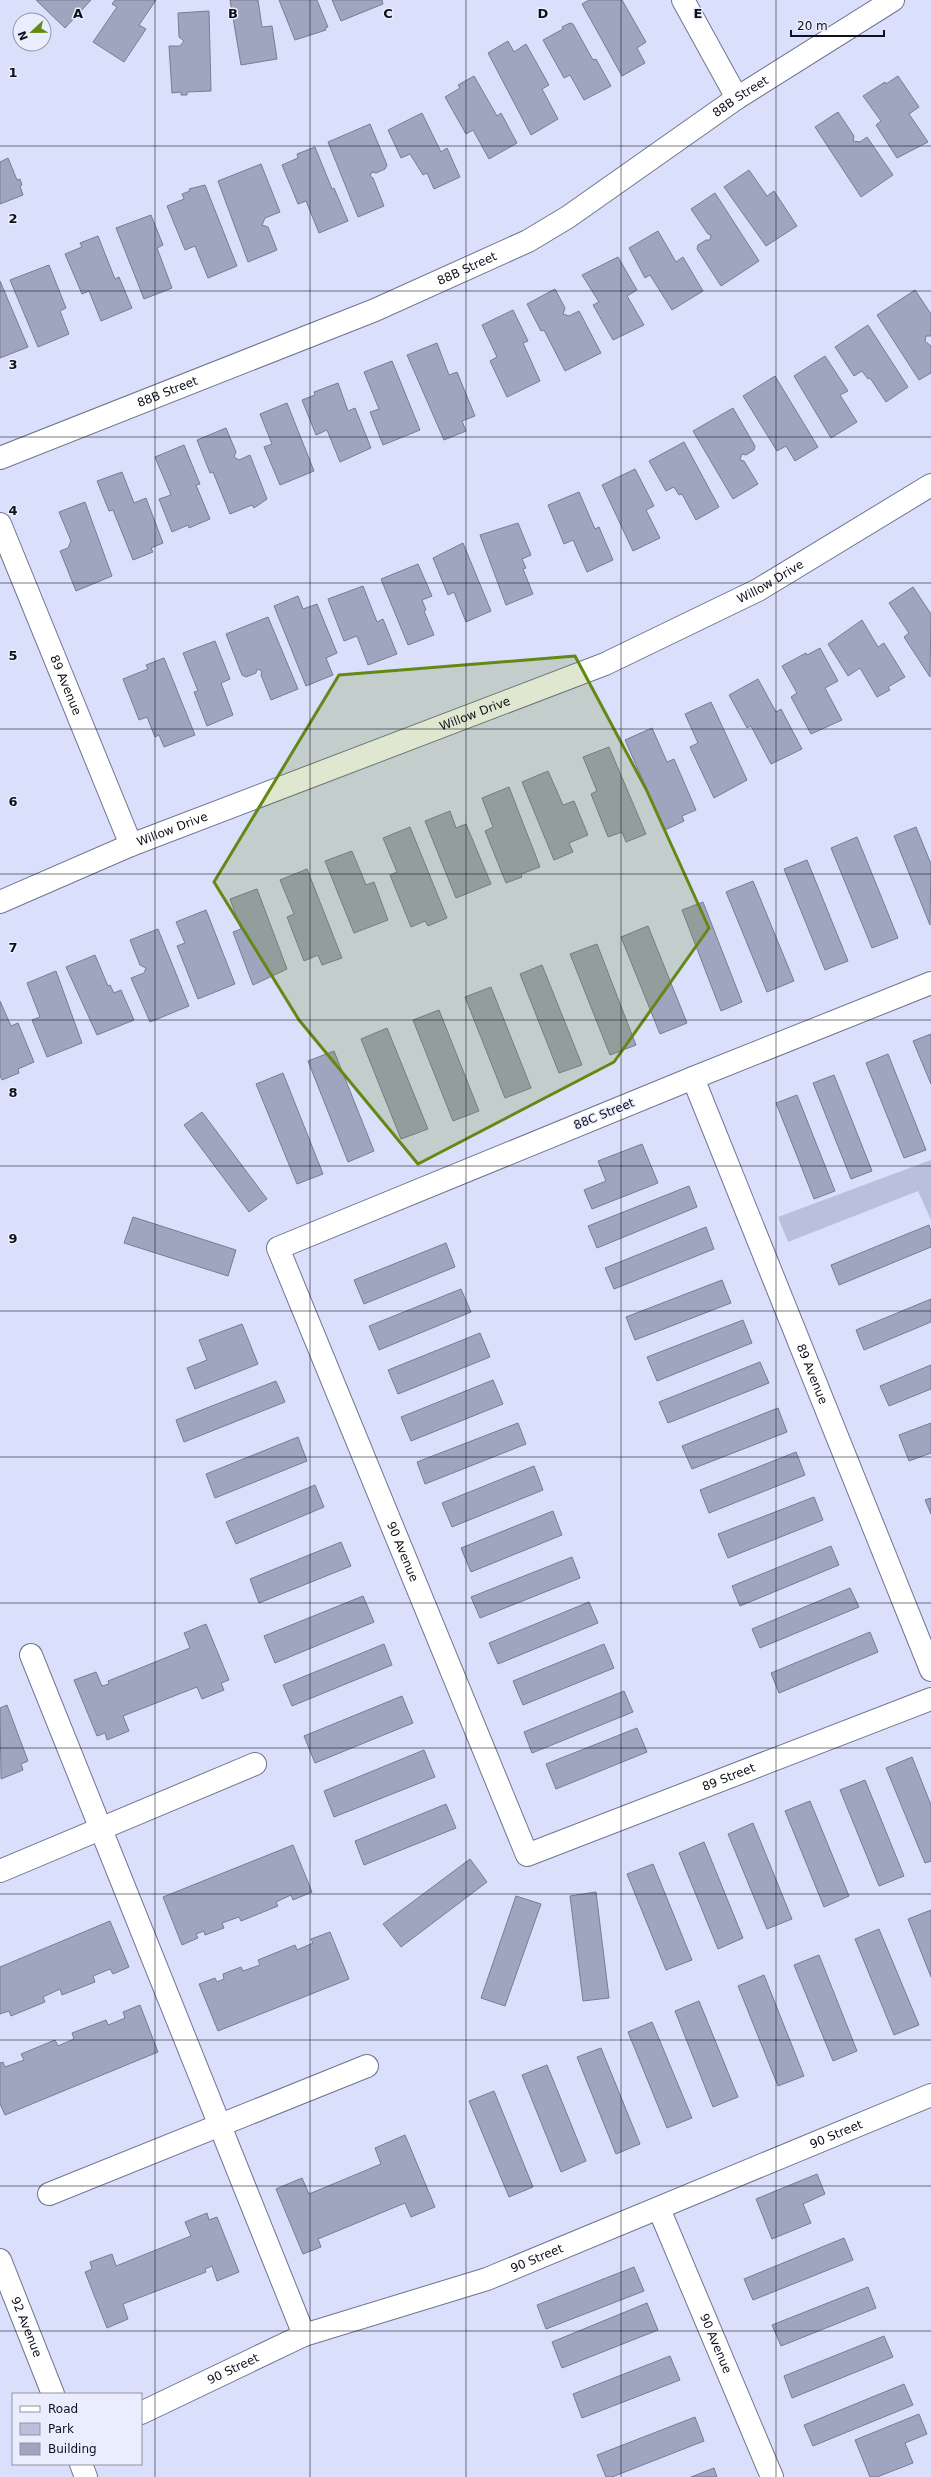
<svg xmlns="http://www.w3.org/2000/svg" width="931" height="2477" font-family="'DejaVu Sans',sans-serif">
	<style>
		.green { fill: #babfdc }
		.building { fill: #9fa4bf; stroke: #787c95 }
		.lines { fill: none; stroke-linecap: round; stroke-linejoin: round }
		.minor-casing { stroke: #71758e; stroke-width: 24 }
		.minor { stroke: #fff; stroke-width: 22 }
		.marked { fill: #628914; fill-opacity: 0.2; stroke: #628914; stroke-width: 3; stroke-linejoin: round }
		.grid { fill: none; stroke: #0f111a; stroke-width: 1; stroke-opacity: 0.55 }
		.labels { text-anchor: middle; stroke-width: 3; stroke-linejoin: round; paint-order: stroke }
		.street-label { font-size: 12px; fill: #0f111a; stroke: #eaedfe }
		.grid-label { font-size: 13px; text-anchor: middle; font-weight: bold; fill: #0f111a; stroke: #eaedfe; stroke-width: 3; stroke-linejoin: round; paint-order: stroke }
	</style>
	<rect width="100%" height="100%" fill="#dadffb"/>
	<path class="green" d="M931,1160V1220L918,1191L788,1242L778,1217Z"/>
	<g class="building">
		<path d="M36,0H91L65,28Z"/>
		<path d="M115,0H156L139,25L146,29L124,62L93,42L117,7L112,4Z"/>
		<path d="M230,0H258L262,27L272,26L277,59L241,65Z"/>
		<path d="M279,0H317L328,27L325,28L326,30L295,40Z"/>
		<path d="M332,0H382L383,4L341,21Z"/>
		<path d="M589,0H622L646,42L637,48L645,63L622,76L582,4Z"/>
		<path d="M209,11L211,91L187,92V95H181V92L172,93L169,46H180L184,41L179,37L178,13Z"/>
		<path d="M570,23L573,24L593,60L596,59L611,86L584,100L570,75L564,78L543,40L563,29L562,27Z"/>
		<path d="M508,41L514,52L526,44L549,85L542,89L558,119L531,135L488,53Z"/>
		<path d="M474,76L497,116L501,113L517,143L489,159L473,130L466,134L445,97L460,88L458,85Z"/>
		<path d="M898,76L919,107L909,114L928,142L897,158L876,125L881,121L863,96L885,82L886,84Z"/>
		<path d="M838,112L854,136L853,141L860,142L867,137L893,175L861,197L815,127Z"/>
		<path d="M422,113L441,152L447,148L460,177L434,189L427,173L423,175L410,154L401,158L388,130Z"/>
		<path d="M370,124L387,165L385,169L376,173L372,172L370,176L373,178L384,206L358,217L328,142Z"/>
		<path d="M315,147L332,189L334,188L348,221L319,233L306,201L298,204L282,165L298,158L297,154Z"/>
		<path d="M8,158L17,180L20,179L22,185L20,186L23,195L0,204V162Z"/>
		<path d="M261,164L280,212L265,218L262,225L268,227L277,250L248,262L218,181Z"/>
		<path d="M749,170L767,196L774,191L797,226L766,246L724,187Z"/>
		<path d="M205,185L237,266L208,278L195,246L185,250L167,206L184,199L182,194L190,191L189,189Z"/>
		<path d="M715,193L759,261L721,286L697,249L698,245L706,240H710L711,235L708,234L691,209Z"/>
		<path d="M151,215L163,245L157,248L172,288L144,299L116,228Z"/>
		<path d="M658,231L676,262L683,257L703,291L672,310L650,275L645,278L629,248Z"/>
		<path d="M98,236L115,279L119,277L132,308L101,321L89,291L82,294L65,254L82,247L80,243Z"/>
		<path d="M618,257L637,290L627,296L644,325L613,340L593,305L599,302L582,275Z"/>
		<path d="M49,265L66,308L60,311L69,334L38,347L10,280Z"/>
		<path d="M0,281L28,347L0,358Z"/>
		<path d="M555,289L565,308L563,314L569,316L579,311L601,353L565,371L544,330L541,331L527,304Z"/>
		<path d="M915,290L931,314V336H926L925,341L931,346V373L919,380L877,315Z"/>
		<path d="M513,310L528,341L523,343L540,381L507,397L490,361L497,357L482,325Z"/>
		<path d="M868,325L908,387L886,402L870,378L868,379L862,371L854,376L835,347Z"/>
		<path d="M437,343L449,375L457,372L475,416L462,421L466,431L444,440L407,355Z"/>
		<path d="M825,356L848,391L840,395L857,422L831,438L794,376Z"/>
		<path d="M392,361L420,430L383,445L370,412L379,409L364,372Z"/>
		<path d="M775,376L818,447L795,461L786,446L777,451L743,396Z"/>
		<path d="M338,383L348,411L355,408L371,448L340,462L327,430L316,435L302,400L315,395L314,392Z"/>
		<path d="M287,403L314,471L280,485L264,447L272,444L260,414Z"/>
		<path d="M733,408L755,446L754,450L746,455L742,454L740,460L744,461L758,484L733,499L693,431Z"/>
		<path d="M226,428L236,452L234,457L239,460L250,455L267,499L254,508L252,505L230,514L213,472L210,473L197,440Z"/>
		<path d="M684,442L719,507L696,520L682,494L679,495L674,487L666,491L649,461Z"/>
		<path d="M184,445L200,484L196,485L210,519L189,528L188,525L172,532L159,499L171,495L155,457Z"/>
		<path d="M635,469L654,506L646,510L660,538L633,551L602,485Z"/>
		<path d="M122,472L134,503L146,498L163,543L151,548L153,552L133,560L113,510L109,511L97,481Z"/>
		<path d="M579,492L595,529L599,527L613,560L587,572L573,540L564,544L548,505Z"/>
		<path d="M85,502L112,576L76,591L60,551L68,548L71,541L59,512Z"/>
		<path d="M518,523L531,555L522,559L526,568L523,569L533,594L506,605L480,535Z"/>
		<path d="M463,543L491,611L466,622L454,592L448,595L433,558Z"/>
		<path d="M418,564L432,596L422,600L426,610L424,611L434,635L408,645L381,579Z"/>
		<path d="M363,586L377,622L383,619L397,654L368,665L357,636L344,641L328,599Z"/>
		<path d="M913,587L931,614L930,677L904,637L909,633L889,603Z"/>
		<path d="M298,596L303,609L317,604L337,653L326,658L333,675L306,686L274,606Z"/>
		<path d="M268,617L298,689L271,700L261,675L262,671L257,669L256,673L246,677L242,675L226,634Z"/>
		<path d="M862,620L878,647L884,643L905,677L888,687L890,690L877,697L860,668L848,676L828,644Z"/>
		<path d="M215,641L230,679L221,683L233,715L207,726L194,692L198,691L183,653Z"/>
		<path d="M820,648L838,681L825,688L842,720L811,734L791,697L797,693L782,666L806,653L807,655Z"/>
		<path d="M164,658L195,735L164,747L159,735L155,737L147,717L139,720L123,679L148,669L146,665Z"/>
		<path d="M758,679L776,712L781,709L802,749L771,764L751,726L747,728L729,695Z"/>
		<path d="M711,702L747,780L714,798L690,747L698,743L685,714Z"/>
		<path d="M652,728L667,762L674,759L696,810L682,816L684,821L665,830L625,740Z"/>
		<path d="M609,747L646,834L626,842L622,832L608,837L591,794L597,791L583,757Z"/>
		<path d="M548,771L563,805L574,801L588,835L569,843L573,852L554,860L522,782Z"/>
		<path d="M509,787L540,867L521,874L522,877L506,883L485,831L493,827L482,798Z"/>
		<path d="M450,811L456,828L466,824L491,884L456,898L425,821Z"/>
		<path d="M410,827L447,918L428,926L425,921L411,927L390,875L397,872L383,838Z"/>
		<path d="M916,827L931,864L930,925L894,836Z"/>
		<path d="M857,837L898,938L872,948L831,848Z"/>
		<path d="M352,851L366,885L374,882L388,920L354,933L325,861Z"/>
		<path d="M807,860L848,961L825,970L784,869Z"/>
		<path d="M307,869L342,958L322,965L318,955L304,961L287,917L294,914L280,880Z"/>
		<path d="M753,881L794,981L767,992L726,892Z"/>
		<path d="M257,889L287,969L253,985L233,932L241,929L230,899Z"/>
		<path d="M703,902L742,1002L721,1011L682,910Z"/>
		<path d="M206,910L235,984L198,999L177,946L185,943L176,922Z"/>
		<path d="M648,926L687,1023L660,1034L621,937Z"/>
		<path d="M158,929L189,1006L150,1022L131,978L144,973L146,968L140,965L130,940Z"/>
		<path d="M597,944L636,1045L610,1055L570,954Z"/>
		<path d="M95,955L108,986L110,985L114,993L121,990L134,1020L97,1035L66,967Z"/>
		<path d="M542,965L582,1065L559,1073L520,974Z"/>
		<path d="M56,971L82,1043L47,1057L32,1020L40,1017L27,983Z"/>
		<path d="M491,987L531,1088L505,1098L465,997Z"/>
		<path d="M0,1001L11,1026L18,1023L34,1062L18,1069L19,1073L2,1080L0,1076Z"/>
		<path d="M439,1010L479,1111L453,1121L413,1020Z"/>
		<path d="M387,1028L428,1129L401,1139L361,1039Z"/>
		<path d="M931,1034V1084L913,1041Z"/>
		<path d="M334,1051L374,1151L348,1162L308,1061Z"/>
		<path d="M888,1054L926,1150L904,1158L866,1063Z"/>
		<path d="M283,1073L323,1174L297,1184L256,1084Z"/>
		<path d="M834,1075L872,1171L851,1179L813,1083Z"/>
		<path d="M797,1095L835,1191L814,1199L776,1103Z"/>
		<path d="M202,1112L267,1199L249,1212L184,1125Z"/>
		<path d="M642,1144L658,1183L592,1209L584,1190L606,1181L598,1161Z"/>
		<path d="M689,1186L697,1207L597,1248L588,1226Z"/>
		<path d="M133,1217L236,1250L228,1276L124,1243Z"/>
		<path d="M929,1225L931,1231V1247L839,1285L831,1265Z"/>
		<path d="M706,1227L714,1249L614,1289L605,1268Z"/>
		<path d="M446,1243L455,1267L364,1304L354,1280Z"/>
		<path d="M722,1280L731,1303L635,1340L626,1317Z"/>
		<path d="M461,1289L471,1312L379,1350L369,1326Z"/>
		<path d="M931,1299V1322L864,1350L856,1330Z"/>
		<path d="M743,1320L752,1343L657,1381L647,1357Z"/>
		<path d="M242,1324L258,1364L195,1389L187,1368L207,1360L199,1340Z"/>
		<path d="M480,1333L490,1357L398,1394L388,1370Z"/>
		<path d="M760,1362L769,1383L668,1423L659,1402Z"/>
		<path d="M931,1365V1389L889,1406L880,1386Z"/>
		<path d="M493,1380L503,1404L411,1441L401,1417Z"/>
		<path d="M276,1381L285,1402L184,1442L176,1420Z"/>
		<path d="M778,1408L787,1432L692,1469L682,1446Z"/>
		<path d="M518,1423L526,1444L425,1484L417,1462Z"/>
		<path d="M931,1423V1453L909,1461L899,1435Z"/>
		<path d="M298,1437L307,1461L215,1498L206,1474Z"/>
		<path d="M796,1452L805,1475L709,1513L700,1490Z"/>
		<path d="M534,1466L543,1490L452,1527L442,1503Z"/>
		<path d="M315,1485L324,1507L236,1544L226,1522Z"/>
		<path d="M814,1497L823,1520L728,1558L718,1534Z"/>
		<path d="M931,1498V1514L925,1500Z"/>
		<path d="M553,1511L562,1535L471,1572L461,1548Z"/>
		<path d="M341,1542L351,1566L259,1603L250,1579Z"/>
		<path d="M831,1546L839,1565L740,1606L732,1586Z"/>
		<path d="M572,1557L580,1578L480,1618L471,1597Z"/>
		<path d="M850,1588L859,1607L760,1648L752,1629Z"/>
		<path d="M363,1596L374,1622L275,1663L264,1636Z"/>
		<path d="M589,1602L598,1623L498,1664L489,1643Z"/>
		<path d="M206,1624L229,1680L221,1683L224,1690L202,1699L197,1687L123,1716L129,1731L107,1740L105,1733L97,1736L74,1680L96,1672L102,1686L109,1684L108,1681L190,1648L184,1633Z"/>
		<path d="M870,1632L878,1652L779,1693L771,1673Z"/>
		<path d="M384,1644L392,1665L292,1706L283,1685Z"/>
		<path d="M604,1644L614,1668L523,1705L513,1681Z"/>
		<path d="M624,1691L633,1712L532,1753L524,1732Z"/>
		<path d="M402,1696L413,1723L315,1763L304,1736Z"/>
		<path d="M7,1705L28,1761L21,1764L23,1770L1,1779L0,1708Z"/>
		<path d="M637,1728L647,1752L556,1789L546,1764Z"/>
		<path d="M424,1750L435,1777L334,1817L324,1791Z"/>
		<path d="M912,1757L931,1805V1861L925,1863L886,1768Z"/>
		<path d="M865,1780L904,1876L879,1886L840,1790Z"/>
		<path d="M810,1801L849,1896L824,1907L785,1811Z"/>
		<path d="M446,1804L456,1828L364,1865L355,1841Z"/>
		<path d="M753,1823L792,1919L767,1929L728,1834Z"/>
		<path d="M704,1842L743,1938L718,1949L679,1853Z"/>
		<path d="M293,1845L312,1892L293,1900L291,1895L276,1902L278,1906L241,1921L239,1917L222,1923L224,1928L205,1935L204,1931L196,1934L198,1938L182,1945L163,1897Z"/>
		<path d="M470,1859L487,1882L401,1947L383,1924Z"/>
		<path d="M653,1864L692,1960L666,1970L627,1874Z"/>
		<path d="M596,1892L609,1998L583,2001L570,1896Z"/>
		<path d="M516,1896L541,1904L505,2006L481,1998Z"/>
		<path d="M931,1910V1977L908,1919Z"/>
		<path d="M110,1921L129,1967L113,1974L110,1969L93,1976L95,1982L62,1995L60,1989L43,1997L45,2002L11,2016L9,2011L0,2014V1967Z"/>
		<path d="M879,1929L919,2025L894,2035L855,1939Z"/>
		<path d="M330,1932L349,1979L218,2031L199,1984L215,1978L217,1982L224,1979L223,1974L241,1967L243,1971L260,1965L258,1960L295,1945L297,1950L313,1943L311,1939Z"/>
		<path d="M819,1955L857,2051L833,2061L794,1965Z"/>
		<path d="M764,1975L804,2076L778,2086L738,1986Z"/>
		<path d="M699,2001L738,2097L713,2107L675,2011Z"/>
		<path d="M140,2005L158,2052L5,2115L0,2104V2063L3,2062L5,2067L24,2060L21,2054L55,2040L58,2046L74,2039L72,2033L106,2020L108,2025L125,2018L123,2012Z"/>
		<path d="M652,2022L692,2118L667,2128L628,2032Z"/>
		<path d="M601,2048L640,2144L616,2154L577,2057Z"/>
		<path d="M547,2065L586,2161L561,2172L522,2075Z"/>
		<path d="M494,2091L533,2187L509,2197L469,2101Z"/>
		<path d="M405,2135L435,2207L411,2217L405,2203L318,2239L321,2247L303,2254L276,2189L302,2178L309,2194L381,2164L375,2148Z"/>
		<path d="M817,2174L825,2194L803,2204L811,2223L772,2239L756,2199Z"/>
		<path d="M207,2213L209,2220L217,2217L239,2272L217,2281L212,2266L205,2269L206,2272L123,2304L128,2319L107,2328L85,2272L92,2269L90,2262L112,2254L116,2266L191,2236L185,2222Z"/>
		<path d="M844,2238L853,2260L753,2300L744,2279Z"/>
		<path d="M634,2267L644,2291L546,2329L537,2305Z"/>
		<path d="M868,2287L876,2308L781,2346L772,2325Z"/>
		<path d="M647,2303L658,2330L562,2368L552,2342Z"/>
		<path d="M884,2336L893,2357L792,2398L784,2376Z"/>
		<path d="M670,2356L680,2380L582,2418L573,2394Z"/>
		<path d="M904,2384L913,2405L813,2446L804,2425Z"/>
		<path d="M919,2414L927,2434L905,2443L913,2463L877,2477H870L855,2440Z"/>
		<path d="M695,2417L704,2441L612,2477H606L597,2455Z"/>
		<path d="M714,2468L717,2477H691Z"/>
	</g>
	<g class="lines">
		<g class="minor-casing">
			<g id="minor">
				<path d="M683,0L737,98"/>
				<path id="s1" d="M0,458L375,310L528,241L568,217L737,98L893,0"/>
				<path id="s2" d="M0,524L131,845"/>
				<path id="s3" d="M0,902L131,845L605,664L758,590L931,485"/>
				<path id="s4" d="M931,983L693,1078L278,1248L527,1855L931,1699"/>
				<path id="s5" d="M693,1078L931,1670"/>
				<path d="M31,1655L304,2335"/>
				<path d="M0,1871L255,1764"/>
				<path d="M49,2194L367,2066"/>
				<path id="s6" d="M659,2209L772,2477"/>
				<path id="s7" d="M0,2260L53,2394"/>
				<path id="s8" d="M141,2413L304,2335L487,2279L931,2095"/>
				<path d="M81,2464L86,2477"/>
			</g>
		</g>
		<use href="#minor" class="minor"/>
	</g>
	<path class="marked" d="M575,656L646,789L709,928L614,1062L418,1164L299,1020L214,882L339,675Z"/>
	<path class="grid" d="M155,0V2477M310,0V2477M466,0V2477M621,0V2477M776,0V2477M0,146H931M0,291H931M0,437H931M0,583H931M0,729H931M0,874H931M0,1020H931M0,1166H931M0,1311H931M0,1457H931M0,1603H931M0,1748H931M0,1894H931M0,2040H931M0,2186H931M0,2331H931"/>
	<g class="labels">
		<g class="street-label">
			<text dy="4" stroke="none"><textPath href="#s1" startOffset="828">88B Street</textPath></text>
			<text dy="4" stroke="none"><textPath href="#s1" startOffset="504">88B Street</textPath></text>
			<text dy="4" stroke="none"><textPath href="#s1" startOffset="180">88B Street</textPath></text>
			<text dy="4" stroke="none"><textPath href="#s3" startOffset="835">Willow Drive</textPath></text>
			<text dy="4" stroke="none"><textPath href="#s2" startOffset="174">89 Avenue</textPath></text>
			<text dy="4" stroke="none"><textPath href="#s3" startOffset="511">Willow Drive</textPath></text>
			<text dy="4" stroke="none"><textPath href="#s3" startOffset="187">Willow Drive</textPath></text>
			<text transform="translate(604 1114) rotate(-22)" y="4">88C Street</text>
			<text dy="4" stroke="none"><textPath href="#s5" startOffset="319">89 Avenue</textPath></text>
			<text dy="4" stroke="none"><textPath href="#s4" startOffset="1033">90 Avenue</textPath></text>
			<text dy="4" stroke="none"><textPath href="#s4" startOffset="1577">89 Street</textPath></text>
			<text dy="4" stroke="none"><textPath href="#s8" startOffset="750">90 Street</textPath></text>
			<text dy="4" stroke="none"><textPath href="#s8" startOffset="426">90 Street</textPath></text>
			<text dy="4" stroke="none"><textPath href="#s7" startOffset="72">92 Avenue</textPath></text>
			<text dy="4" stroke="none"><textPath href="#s6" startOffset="146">90 Avenue</textPath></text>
			<text dy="4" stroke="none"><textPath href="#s8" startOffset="102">90 Street</textPath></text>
		</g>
	</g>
	<g class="grid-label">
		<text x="78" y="18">A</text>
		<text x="233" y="18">B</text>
		<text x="388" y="18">C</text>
		<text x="543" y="18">D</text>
		<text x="698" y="18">E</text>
		<text x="13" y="77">1</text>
		<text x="13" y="223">2</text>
		<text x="13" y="369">3</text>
		<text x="13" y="515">4</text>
		<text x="13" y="660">5</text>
		<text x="13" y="806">6</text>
		<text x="13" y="952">7</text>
		<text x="13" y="1097">8</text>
		<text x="13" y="1243">9</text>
	</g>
	<rect x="12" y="2393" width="130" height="72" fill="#eaedfe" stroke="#9295a3"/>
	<rect x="20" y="2406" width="20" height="6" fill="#ffffff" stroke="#9295a3"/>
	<text x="48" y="2413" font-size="12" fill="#0f111a">Road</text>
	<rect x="20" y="2423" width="20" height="12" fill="#babfdc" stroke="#9295a3"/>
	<text x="48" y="2433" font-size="12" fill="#0f111a">Park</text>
	<rect x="20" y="2443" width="20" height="12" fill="#9fa4bf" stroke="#9295a3"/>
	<text x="48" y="2453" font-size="12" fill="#0f111a">Building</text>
	<g transform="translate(32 32) rotate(248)"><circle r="19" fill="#eaedfe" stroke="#9295a3"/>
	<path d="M0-3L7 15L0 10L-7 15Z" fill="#628914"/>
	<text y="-6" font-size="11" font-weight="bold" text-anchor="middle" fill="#0f111a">N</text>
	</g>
	<path d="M791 30v6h93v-6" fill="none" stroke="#0f111a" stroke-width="2"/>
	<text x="797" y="30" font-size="12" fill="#0f111a" stroke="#eaedfe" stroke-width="3" paint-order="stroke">20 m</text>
</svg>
